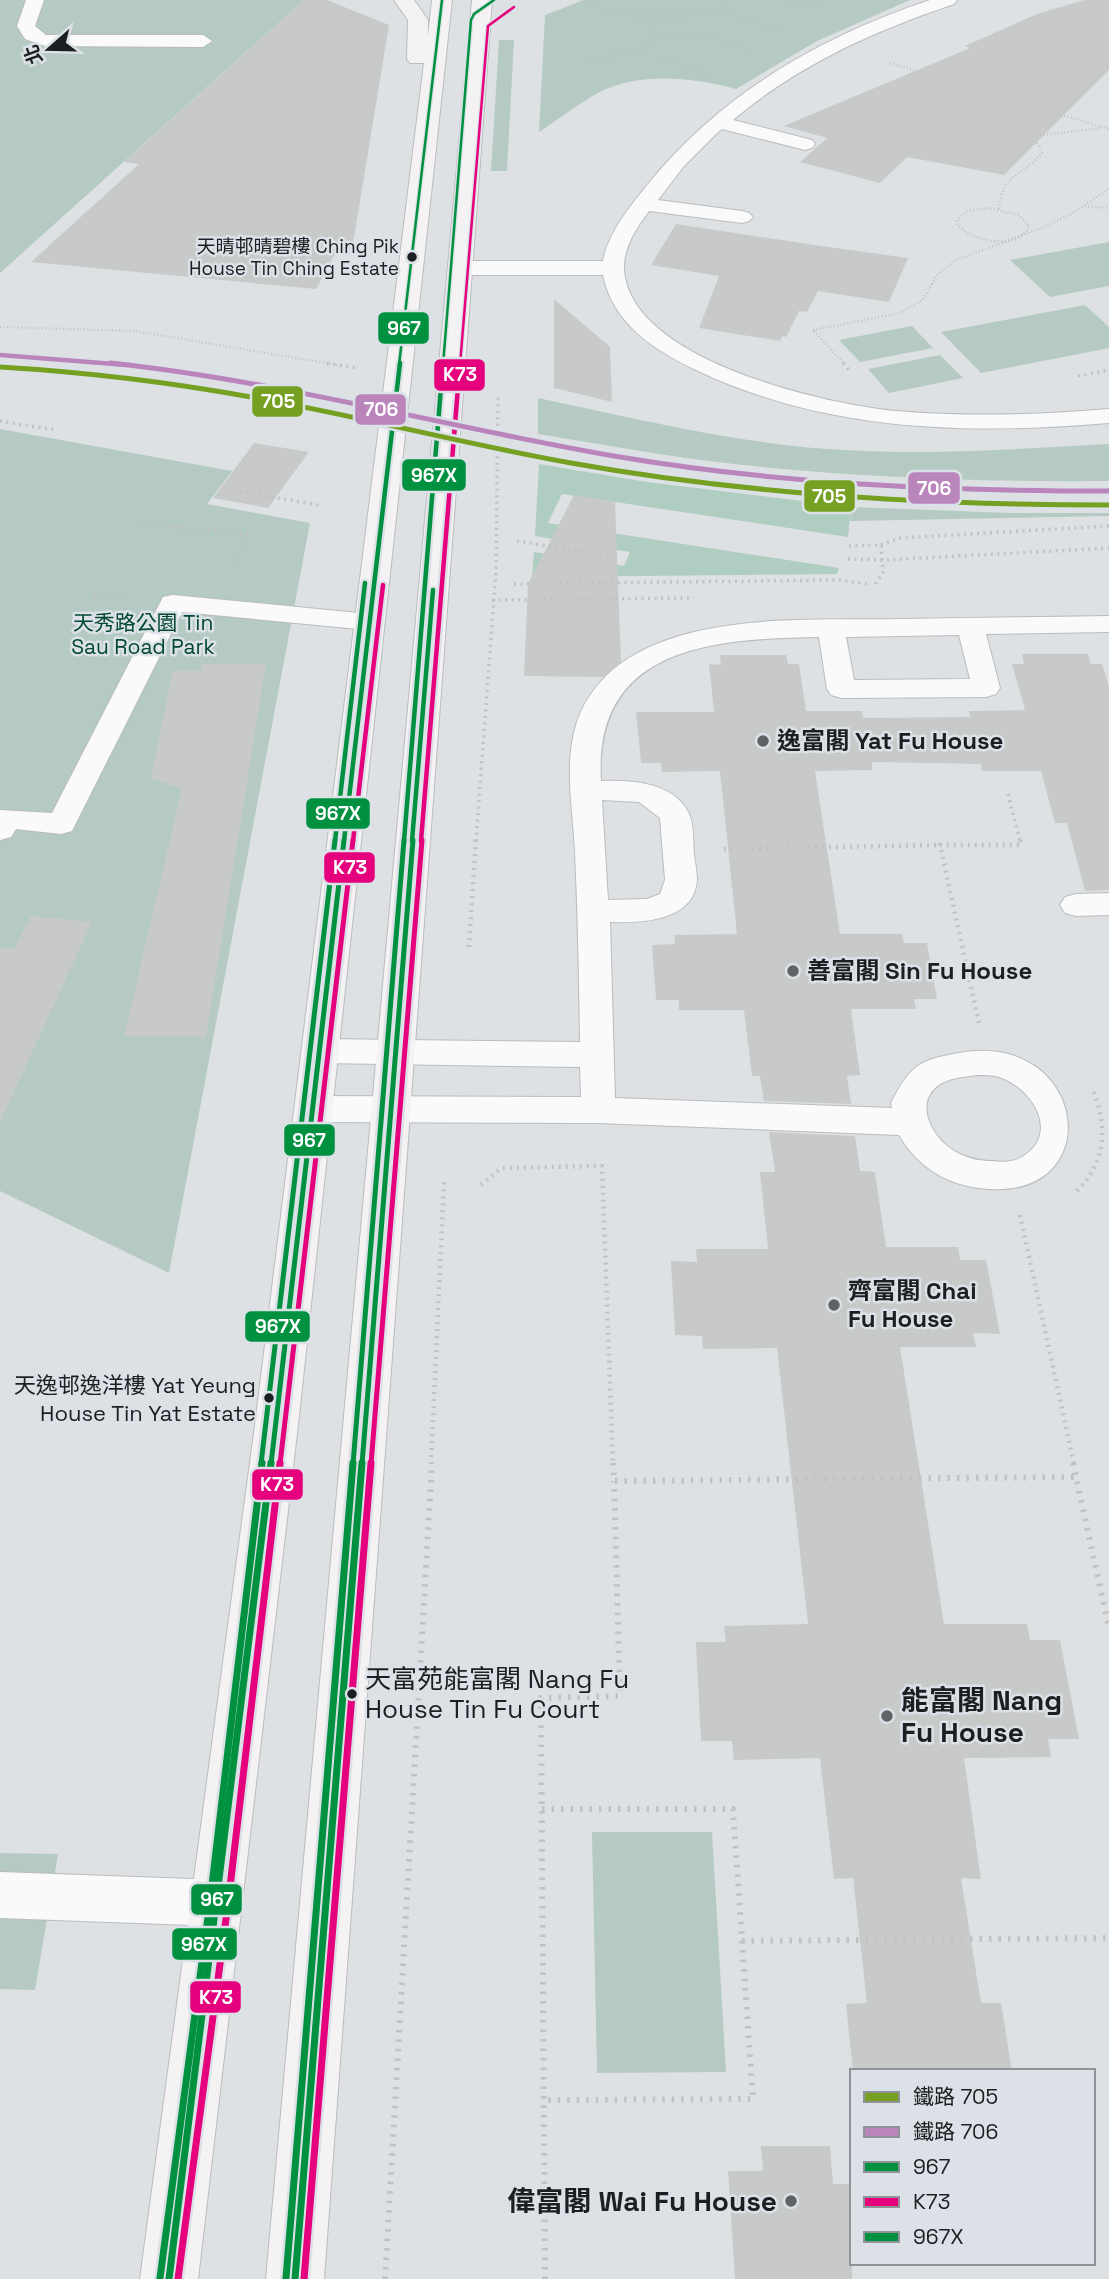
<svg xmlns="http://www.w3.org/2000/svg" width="1109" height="2279" font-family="'Space Grotesk','Noto Sans TC',sans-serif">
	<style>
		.green { fill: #b5cac2 }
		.forest { fill: #b0cdc1 }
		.building { fill: #c8caca }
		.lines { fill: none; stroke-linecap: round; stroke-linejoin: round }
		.lane-casing { stroke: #babcbe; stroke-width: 2 }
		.secondary-casing { stroke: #babcbe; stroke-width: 2 }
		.path-far3 { stroke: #c0c2c3; stroke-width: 2.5; stroke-dasharray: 1 2.5; stroke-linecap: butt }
		.path-far2 { stroke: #c0c2c3; stroke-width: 3.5; stroke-dasharray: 2 4.5; stroke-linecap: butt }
		.path-far1 { stroke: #c0c2c3; stroke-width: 4.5; stroke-dasharray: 2 5; stroke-linecap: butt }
		.path { stroke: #c0c2c3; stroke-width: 6; stroke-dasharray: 2.5 7; stroke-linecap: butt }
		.lane { fill: #fafafb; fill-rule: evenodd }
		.secondary { fill: #f4f2f2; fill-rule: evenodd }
		.bus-1-far3-casing { stroke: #dbe1e7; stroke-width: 5 }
		.bus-1-far2-casing { stroke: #dbe1e7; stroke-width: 9 }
		.bus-1-far1-casing { stroke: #dbe1e7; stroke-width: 10 }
		.bus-1-casing { stroke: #dbe1e7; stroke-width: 12 }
		.bus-2-far3-casing { stroke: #dbe1e7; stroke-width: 5 }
		.bus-2-far2-casing { stroke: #dbe1e7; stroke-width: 9 }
		.bus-2-far1-casing { stroke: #dbe1e7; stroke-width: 10 }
		.bus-2-casing { stroke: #dbe1e7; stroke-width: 12 }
		.bus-3-far3-casing { stroke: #dbe1e7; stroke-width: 5 }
		.bus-3-far2-casing { stroke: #dbe1e7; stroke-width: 9 }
		.bus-3-far1-casing { stroke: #dbe1e7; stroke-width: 10 }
		.bus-3-casing { stroke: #dbe1e7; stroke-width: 12 }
		.bus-1-far3 { stroke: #009140; stroke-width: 2.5 }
		.bus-1-far2 { stroke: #009140; stroke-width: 4.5 }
		.bus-1-far1 { stroke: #009140; stroke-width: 5 }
		.bus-1 { stroke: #009140; stroke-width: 7 }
		.bus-2-far3 { stroke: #e5007d; stroke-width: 2.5 }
		.bus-2-far2 { stroke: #e5007d; stroke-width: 4.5 }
		.bus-2-far1 { stroke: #e5007d; stroke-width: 5 }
		.bus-2 { stroke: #e5007d; stroke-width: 7 }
		.bus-3-far3 { stroke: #009140; stroke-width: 2.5 }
		.bus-3-far2 { stroke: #009140; stroke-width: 4.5 }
		.bus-3-far1 { stroke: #009140; stroke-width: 5 }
		.bus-3 { stroke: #009140; stroke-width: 7 }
		.rail-1-casing { stroke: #dbe1e7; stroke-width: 10 }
		.rail-2-far1-casing { stroke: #dbe1e7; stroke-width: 7 }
		.rail-2-casing { stroke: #dbe1e7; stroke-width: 10 }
		.rail-1 { stroke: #76a022; stroke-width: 5 }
		.rail-2-far1 { stroke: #ba85bb; stroke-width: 4.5 }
		.rail-2 { stroke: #ba85bb; stroke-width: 5 }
		.bus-dot { fill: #1c1f21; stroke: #dbe1e7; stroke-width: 2.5 }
		.poi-dot { fill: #606365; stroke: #dbe1e7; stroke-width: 2.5 }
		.labels { text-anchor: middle; stroke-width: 5; stroke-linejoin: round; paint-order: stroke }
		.far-bus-label { font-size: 19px; fill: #1c1f21; stroke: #dbe1e7; text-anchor: end }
		.far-park-label { font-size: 21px; fill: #024832; stroke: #dbe1e7 }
		.bus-label { font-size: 22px; fill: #1c1f21; stroke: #dbe1e7; text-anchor: end }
		.poi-label { font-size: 24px; font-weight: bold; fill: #1c1f21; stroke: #dbe1e7; text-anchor: start }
		.near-bus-label { font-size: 26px; fill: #1c1f21; stroke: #dbe1e7; text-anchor: start }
		.near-poi-label { font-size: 28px; font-weight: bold; fill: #1c1f21; stroke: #dbe1e7; text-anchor: start }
		.line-badge { stroke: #dbe1e7; stroke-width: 2.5 }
		.badge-label { font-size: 19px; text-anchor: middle; font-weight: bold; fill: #fff }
	</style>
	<rect width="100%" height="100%" fill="#dee1e4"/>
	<g class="green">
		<path d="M0,0H304L0,273Z"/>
		<path d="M584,0H910L817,41L736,89C693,78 640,71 598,93C578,104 559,119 539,132L545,15Z"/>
		<path d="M499,40H514L507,171H491Z"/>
		<path d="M1109,242V286L1050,297L1010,260Z"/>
		<path d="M1085,305L1109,327V348L981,373L941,332Z"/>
		<path d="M912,326L933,348L860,362L839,340Z"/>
		<path d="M940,355L963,378L889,393L868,369Z"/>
		<path d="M538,398C633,418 729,442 827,449C920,456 1015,449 1109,444V481C987,482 864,478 743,465C674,458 606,445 538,434Z"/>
		<path d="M0,429L232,471L207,504L310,523L169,1273L0,1191Z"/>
		<path d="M851,507L1010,513H1109V516L850,521Z"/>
		<path d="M592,1832H712L726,2072L597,2073Z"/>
		<path d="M0,1853L58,1854L35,1990L0,1989Z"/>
	</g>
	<path class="forest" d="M539,464L647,482L851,507L848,537L562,494L548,523L839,568L837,574L532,577L534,552L624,566L630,552L535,536Z"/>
	<g class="building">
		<path d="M304,0H327L389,25L353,244L341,243L316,289L31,262L139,164L124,162Z"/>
		<path d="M1084,0H1109V70L1004,175L907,157L880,183L800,162L827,138L784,126L970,48L965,46L1037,14Z"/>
		<path d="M676,224L814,245L908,258L889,302L818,291L807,312L799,311L786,337L782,336L780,341L699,328L719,276L651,265Z"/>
		<path d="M554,299L610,347L612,402L554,388Z"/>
		<path d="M254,443L309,452L268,508L213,498Z"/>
		<path d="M574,495L615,502L621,662L604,677L524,676L528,584Z"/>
		<path d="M1022,654H1088L1091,664H1102L1109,686V890L1085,891L1067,823H1055L1041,771H982L981,764L872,762V770L815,771L840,934H902L904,943H927L937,999H914L916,1009H851L860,1075L847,1076L851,1104L764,1101L760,1076H752L744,1010H679V1000H656L652,945L675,944L674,935L737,934L720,771L662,772L661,763H641L636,712H714L709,664L721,665L720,655H786L788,664H799L806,711H862L863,718L970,717L969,711L1025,710L1012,664H1024Z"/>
		<path d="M202,664H266L206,1037L124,1036L182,789L151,778L173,671H201Z"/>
		<path d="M31,916L92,922L0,1122V948L14,949Z"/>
		<path d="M769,1132L855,1136L860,1171L875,1172L886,1247H958L960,1260H986L1000,1334L973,1333L976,1347H900L944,1624H1027L1030,1640H1060L1079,1739H1048L1051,1757L964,1758L981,1879L961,1878L981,2003H1001L1012,2071H853L846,2004L867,2003L853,1878L834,1879L820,1758L734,1760L732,1741H701L696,1642H726L724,1626L808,1624L777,1348L703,1349L702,1336L675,1335L671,1261L697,1262L696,1249H768L760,1172H775Z"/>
		<path d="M761,2146H830L833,2184H852V2279H735L728,2171H763Z"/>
	</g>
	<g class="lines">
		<g class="lane-casing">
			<g id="lane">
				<path d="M26,0H44L35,26L46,35H203L212,41L203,47L45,46L25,39L17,26Z"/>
				<path d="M930,0H957L954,4C874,31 798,65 733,120L812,140L815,144L812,148L805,150L722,129L716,134L684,166L658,200L742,211L749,213L753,217L749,221L742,223L649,211C637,227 623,248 624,269C629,360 824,404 896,411C967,417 1038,415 1109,409V423C968,435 826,432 696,370C654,350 613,324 603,275H460L452,273L449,268L452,263L460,261H603C609,231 630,207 648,184C722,93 820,37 930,0Z"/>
				<path d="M173,595L369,614L379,616L383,622L379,628L369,630L182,612L72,831L61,834L16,829L11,837L0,840V810L52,813L160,603L163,597Z"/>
				<path d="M1109,616V632L986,634L1000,688L996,694L986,697L841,698L831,695L827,689L819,637C716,639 593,645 601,781C632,780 676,782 690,816C694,827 693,842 694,854C695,862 697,872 697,880C694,922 640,923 610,922L615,1098L892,1108L891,1103C910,1066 918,1060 959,1053C1086,1030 1109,1196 990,1189C950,1187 919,1169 899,1135L598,1123L312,1122L300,1118L295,1109L300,1100L312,1096L581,1097L580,1067L320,1063L308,1060L303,1051L308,1042L320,1039L580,1042C579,979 578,915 575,852C573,811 564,764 576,725C615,604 803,621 902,619C971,618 1040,617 1109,616ZM959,635L970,679L854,680L846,637ZM602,800L639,802L660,818L665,880L660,894L647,899L608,900ZM978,1075C985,1075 993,1075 999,1077C1033,1088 1061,1134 1022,1157C1012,1163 1003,1162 991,1161C980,1161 971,1159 960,1154C929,1140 907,1093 952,1079C960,1077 969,1076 978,1075Z"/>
				<path d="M1109,893V915L1076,916L1065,913L1060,905L1065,897L1076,894Z"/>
				<path d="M0,1872L219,1880L235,1887L242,1903L235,1919L219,1926L0,1918Z"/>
			</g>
		</g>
		<g class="secondary-casing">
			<g id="secondary">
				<path d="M394,0H414L428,20V36L432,0H452L298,1425L198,2279H140L255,1425L424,63H410L407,59L408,20Z"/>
				<path d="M472,0H492L324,2279H266Z"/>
			</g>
		</g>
		<g class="path-far3">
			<path d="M578,0L610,11L646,16H683L718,11L781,30"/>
			<path d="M787,0L824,8"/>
			<path d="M718,11L728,0"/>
			<path d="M654,36H704L751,49"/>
			<path d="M637,51L712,76"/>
			<path d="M583,57L618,56L651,43L654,30L649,23L636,17"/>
			<path d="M890,63L1109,129"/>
			<path d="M1033,136L1100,128"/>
			<path d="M1085,206L1109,208"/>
			<path d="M987,208L1019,215L1029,226C1017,252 974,241 958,226L957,220L967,211Z"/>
			<path d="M999,209C1002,172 1023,177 1042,153C1034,126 1000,133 991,108L1004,98"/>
			<path d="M0,327L136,331L338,365"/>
			<path d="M813,330L900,313L923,300L937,275L956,260L1044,227L1071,214L1109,189"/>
			<path d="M814,331L845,365"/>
		</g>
		<g class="path-far2">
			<path d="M327,363L356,368"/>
			<path d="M843,363L850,371"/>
			<path d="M1078,376L1109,370"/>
			<path d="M0,421L56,430"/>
			<path d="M233,490L323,506"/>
			<path d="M143,524L249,534L231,570"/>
			<path d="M517,541L612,556"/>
			<path d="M881,545L899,538L1109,526"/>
			<path d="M849,546L881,545L883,573L873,587"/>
			<path d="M848,559L884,560L1109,548"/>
			<path d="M514,584L837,580L867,584"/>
			<path d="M94,595L127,598"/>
			<path d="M492,600L694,598"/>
			<path d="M1008,794L1020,841"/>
			<path d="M476,841L496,571L498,396"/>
		</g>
		<g class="path-far1">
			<path d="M724,849L940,845"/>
			<path d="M469,947L476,840"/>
			<path d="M979,1023L940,845H1021L1020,840"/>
			<path d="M481,1185L501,1168L602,1166L613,1464"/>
			<path d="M1077,1191C1107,1161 1108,1126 1092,1088"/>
			<path d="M1020,1215L1074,1464"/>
			<path d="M431,1464L444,1182"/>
		</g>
		<g class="path">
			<path d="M613,1463L614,1481L1077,1477"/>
			<path d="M1073,1463L1109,1628"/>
			<path d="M542,1809H733L753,2099L544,2100"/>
			<path d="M742,1941L1109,1938"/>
			<path d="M385,2279L432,1463"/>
			<path d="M545,2279L541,1698L620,1696L614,1481"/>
		</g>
		<use href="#lane" class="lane"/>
		<use href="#secondary" class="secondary"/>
		<g class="bus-1-far3-casing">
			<path id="bus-1-far3" d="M399,365L442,0"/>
		</g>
		<g class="bus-1-far2-casing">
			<g id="bus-1-far2">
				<path d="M344,841L400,363"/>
				<path d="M412,841L433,590"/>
			</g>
		</g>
		<g class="bus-1-far1-casing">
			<g id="bus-1-far1">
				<path d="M271,1464L344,840"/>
				<path d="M362,1464L413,840"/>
			</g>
		</g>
		<g class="bus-1-casing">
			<g id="bus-1">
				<path d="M169,2279L271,1463"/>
				<path d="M295,2279L362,1463"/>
			</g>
		</g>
		<g class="bus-2-far3-casing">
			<path id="bus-2-far3" d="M460,365L488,26L514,7"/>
		</g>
		<g class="bus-2-far2-casing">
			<g id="bus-2-far2">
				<path d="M353,841L383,585"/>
				<path d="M421,841L460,363"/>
			</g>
		</g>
		<g class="bus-2-far1-casing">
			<g id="bus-2-far1">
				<path d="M280,1464L353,840"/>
				<path d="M371,1464L422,840"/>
			</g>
		</g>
		<g class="bus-2-casing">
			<g id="bus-2">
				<path d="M178,2279L228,1904L280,1463"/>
				<path d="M304,2279L371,1463"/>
			</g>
		</g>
		<g class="bus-3-far3-casing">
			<path id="bus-3-far3" d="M443,365L471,20L474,14L494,0"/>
		</g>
		<g class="bus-3-far2-casing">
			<g id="bus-3-far2">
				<path d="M335,841L365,583"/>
				<path d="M404,841L443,363"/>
			</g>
		</g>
		<g class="bus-3-far1-casing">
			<g id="bus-3-far1">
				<path d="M261,1464L335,840"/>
				<path d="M353,1464L404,840"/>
			</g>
		</g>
		<g class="bus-3-casing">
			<g id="bus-3">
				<path d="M160,2278L210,1902L262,1463"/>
				<path d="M286,2278L353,1463"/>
			</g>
		</g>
		<use href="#bus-1-far3" class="bus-1-far3"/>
		<use href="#bus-1-far2" class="bus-1-far2"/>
		<use href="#bus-1-far1" class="bus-1-far1"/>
		<use href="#bus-1" class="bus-1"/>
		<use href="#bus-2-far3" class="bus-2-far3"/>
		<use href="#bus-2-far2" class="bus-2-far2"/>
		<use href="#bus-2-far1" class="bus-2-far1"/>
		<use href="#bus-2" class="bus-2"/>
		<use href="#bus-3-far3" class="bus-3-far3"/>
		<use href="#bus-3-far2" class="bus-3-far2"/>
		<use href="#bus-3-far1" class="bus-3-far1"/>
		<use href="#bus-3" class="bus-3"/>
		<g class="rail-1-casing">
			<path id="rail-1" d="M0,367C84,372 168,382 251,397C359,416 464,444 571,463C749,495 929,505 1109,505"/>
		</g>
		<g class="rail-2-far1-casing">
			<path id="rail-2-far1" d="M0,355L127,365"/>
		</g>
		<g class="rail-2-casing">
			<path id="rail-2" d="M110,363C280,381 446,427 614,456C778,484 943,491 1109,491"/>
		</g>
		<use href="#rail-1" class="rail-1"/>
		<use href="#rail-2-far1" class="rail-2-far1"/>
		<use href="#rail-2" class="rail-2"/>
	</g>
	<g class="bus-dot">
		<circle cx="412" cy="257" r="6"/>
		<circle cx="269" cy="1398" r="6"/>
		<circle cx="352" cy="1694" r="6"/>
	</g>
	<g class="poi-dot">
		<circle cx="763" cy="741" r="7"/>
		<circle cx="793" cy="971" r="7"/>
		<circle cx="834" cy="1305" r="7"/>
		<circle cx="887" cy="1716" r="7"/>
		<circle cx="791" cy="2201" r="7"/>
	</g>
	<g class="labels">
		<g class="far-bus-label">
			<text x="399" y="253">天晴邨晴碧樓 Ching Pik<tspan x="399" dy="22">House Tin Ching Estate</tspan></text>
		</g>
		<g class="far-park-label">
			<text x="143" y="630">天秀路公園 Tin<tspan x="143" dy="24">Sau Road Park</tspan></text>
		</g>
		<g class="bus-label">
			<text x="256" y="1393">天逸邨逸洋樓 Yat Yeung<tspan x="256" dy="28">House Tin Yat Estate</tspan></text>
		</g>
		<g class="poi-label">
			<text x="777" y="749">逸富閣 Yat Fu House</text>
			<text x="807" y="979">善富閣 Sin Fu House</text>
			<text x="848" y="1299">齊富閣 Chai<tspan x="848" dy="28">Fu House</tspan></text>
		</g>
		<g class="near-bus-label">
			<text x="365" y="1688">天富苑能富閣 Nang Fu<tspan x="365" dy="30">House Tin Fu Court</tspan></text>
		</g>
		<g class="near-poi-label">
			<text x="901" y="1710">能富閣 Nang<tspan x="901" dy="32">Fu House</tspan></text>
			<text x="777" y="2211" text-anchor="end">偉富閣 Wai Fu House</text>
		</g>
	</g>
	<g class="line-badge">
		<rect x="377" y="311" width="53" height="34" rx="7" fill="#009140"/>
		<rect x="433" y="358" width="53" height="34" rx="7" fill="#e5007d"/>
		<rect x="251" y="385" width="53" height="33" rx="7" fill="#76a022"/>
		<rect x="354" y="393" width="53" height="33" rx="7" fill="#ba85bb"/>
		<rect x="401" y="458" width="66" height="34" rx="7" fill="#009140"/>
		<rect x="907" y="471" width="54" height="34" rx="7" fill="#ba85bb"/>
		<rect x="803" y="479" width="53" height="34" rx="7" fill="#76a022"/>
		<rect x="305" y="797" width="66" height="33" rx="7" fill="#009140"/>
		<rect x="323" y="851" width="53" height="33" rx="7" fill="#e5007d"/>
		<rect x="283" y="1123" width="53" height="34" rx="7" fill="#009140"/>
		<rect x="244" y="1310" width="67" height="33" rx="7" fill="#009140"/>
		<rect x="251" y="1468" width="53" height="33" rx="7" fill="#e5007d"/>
		<rect x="190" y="1883" width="53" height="33" rx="7" fill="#009140"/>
		<rect x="171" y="1927" width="67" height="34" rx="7" fill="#009140"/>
		<rect x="189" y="1980" width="53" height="34" rx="7" fill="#e5007d"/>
	</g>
	<g class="badge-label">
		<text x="404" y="335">967</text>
		<text x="460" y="381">K73</text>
		<text x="278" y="408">705</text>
		<text x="381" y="416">706</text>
		<text x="434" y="482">967X</text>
		<text x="934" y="495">706</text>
		<text x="829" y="503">705</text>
		<text x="338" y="820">967X</text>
		<text x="350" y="874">K73</text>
		<text x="309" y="1147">967</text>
		<text x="278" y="1333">967X</text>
		<text x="277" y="1491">K73</text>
		<text x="217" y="1906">967</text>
		<text x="204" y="1951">967X</text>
		<text x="216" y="2004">K73</text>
	</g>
	<rect x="850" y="2069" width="245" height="196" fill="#dbe1e7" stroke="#8f9398" stroke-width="2"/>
	<rect x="864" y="2092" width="35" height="10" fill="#76a022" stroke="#8f9398" stroke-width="2"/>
	<text x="913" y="2104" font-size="21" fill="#1c1f21">鐵路 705</text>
	<rect x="864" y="2127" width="35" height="10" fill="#ba85bb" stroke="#8f9398" stroke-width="2"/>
	<text x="913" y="2139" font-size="21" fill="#1c1f21">鐵路 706</text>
	<rect x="864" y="2162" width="35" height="10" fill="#009140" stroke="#8f9398" stroke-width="2"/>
	<text x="913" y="2174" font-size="21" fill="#1c1f21">967</text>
	<rect x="864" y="2197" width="35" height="10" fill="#e5007d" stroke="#8f9398" stroke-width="2"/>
	<text x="913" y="2209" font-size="21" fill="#1c1f21">K73</text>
	<rect x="864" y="2232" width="35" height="10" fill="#009140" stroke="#8f9398" stroke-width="2"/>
	<text x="913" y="2244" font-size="21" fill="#1c1f21">967X</text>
	<g transform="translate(49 49) rotate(250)" stroke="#dbe1e7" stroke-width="5" paint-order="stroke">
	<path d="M0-5L12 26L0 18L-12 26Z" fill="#1c1f21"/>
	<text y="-10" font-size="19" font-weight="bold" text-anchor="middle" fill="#1c1f21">北</text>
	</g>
</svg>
